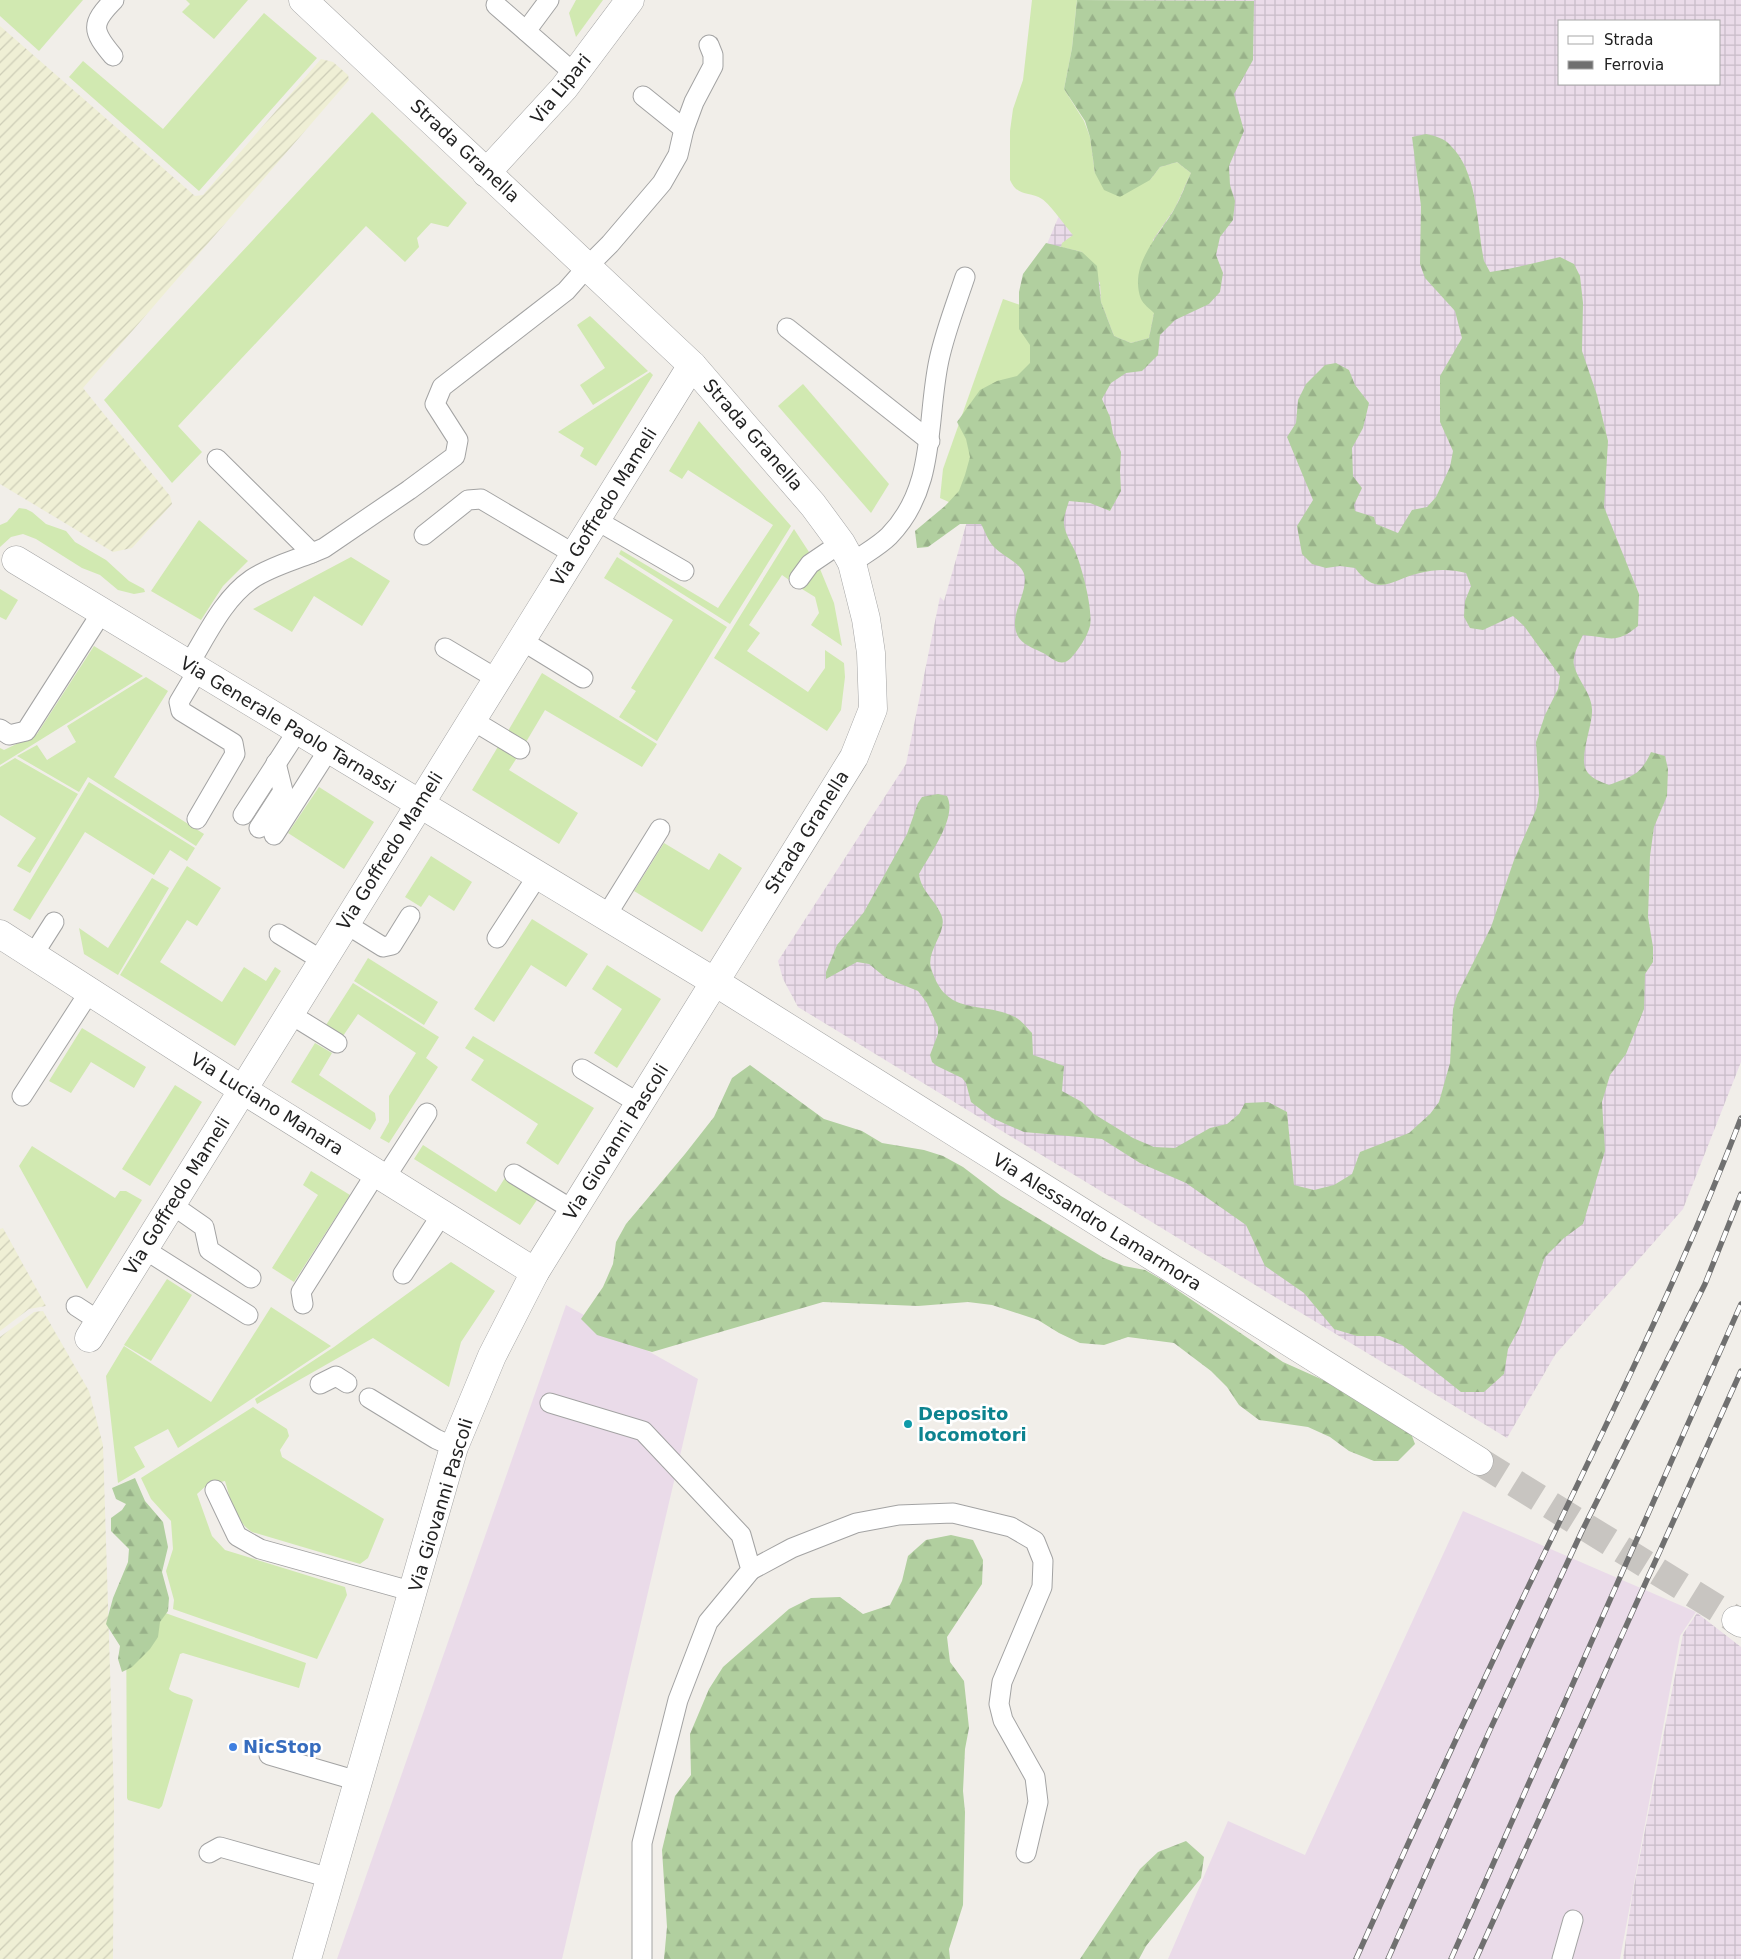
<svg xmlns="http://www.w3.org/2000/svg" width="1741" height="1959" font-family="'DejaVu Sans',sans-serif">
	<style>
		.industrial { fill: url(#industrial-grid); fill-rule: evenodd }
		.railway { fill: #eadbe9 }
		.farmland { fill: url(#farmland-furrows) }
		.grass { fill: #d1e9b1 }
		.forest { fill: url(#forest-firs) }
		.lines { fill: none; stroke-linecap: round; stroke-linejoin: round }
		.minor-tunnel { stroke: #c8c5c1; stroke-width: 28; stroke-dasharray: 28 14; stroke-linecap: butt }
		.service-casing { stroke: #a3a3a3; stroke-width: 21 }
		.minor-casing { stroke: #a3a3a3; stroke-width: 29 }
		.service { stroke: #fff; stroke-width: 19 }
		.minor { stroke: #fff; stroke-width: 28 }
		.rail-casing { stroke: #707070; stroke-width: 5.5 }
		.rail { stroke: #fff; stroke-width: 4; stroke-dasharray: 11; stroke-linecap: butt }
		.culture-dot { fill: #0f9aa8; stroke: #fff; stroke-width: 2 }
		.shop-dot { fill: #3f7fe0; stroke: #fff; stroke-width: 2 }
		.labels { text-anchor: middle; stroke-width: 5; stroke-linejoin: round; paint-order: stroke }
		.street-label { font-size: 18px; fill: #222; stroke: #fff }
		.culture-label { font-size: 18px; font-weight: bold; fill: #0d838f; stroke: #fff; text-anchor: start }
		.shop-label { font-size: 18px; font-weight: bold; fill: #366cbe; stroke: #fff; text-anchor: start }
	</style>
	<defs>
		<pattern id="industrial-grid" width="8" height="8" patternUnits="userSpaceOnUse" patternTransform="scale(1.25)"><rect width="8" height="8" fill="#eadbe9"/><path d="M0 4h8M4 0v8" fill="none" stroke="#c8bcc8"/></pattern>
		<pattern id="farmland-furrows" width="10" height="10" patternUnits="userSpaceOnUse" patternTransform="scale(1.25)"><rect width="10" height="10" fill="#efefd5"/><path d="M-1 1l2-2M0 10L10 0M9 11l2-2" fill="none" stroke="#cdcdb7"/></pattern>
		<pattern id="forest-firs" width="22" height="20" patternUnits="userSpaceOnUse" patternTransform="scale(1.25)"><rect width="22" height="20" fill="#b1cf9f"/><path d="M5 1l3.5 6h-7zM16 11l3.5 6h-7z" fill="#98b189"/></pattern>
	</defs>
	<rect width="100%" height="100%" fill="#f1eee9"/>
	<g class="industrial">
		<path d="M1143,0H1741V1062L1683,1209L1555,1355L1507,1438L798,1007L783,979L778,961L906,764L940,597L944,601L1047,244L1141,22ZM1560,21H1720V84H1560Z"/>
		<path d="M1697,1613L1741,1647V1959H1623L1632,1897L1683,1634Z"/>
	</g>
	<g class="railway">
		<path d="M566,1305L698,1379L562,1959H337Z"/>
		<path d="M1463,1511L1696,1612L1680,1636L1620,1959H1168L1228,1821L1305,1855Z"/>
	</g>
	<g class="farmland">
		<path d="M0,26L195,196L203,195L321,59L333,62L348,75L349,80L83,388L170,496L172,504L132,548L113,552L0,484Z"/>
		<path d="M3,1228L46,1306L29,1309L0,1331V1229Z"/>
		<path d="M43,1311L89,1391L103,1445L114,1798L113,1959H0V1337L34,1312Z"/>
	</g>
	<g class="grass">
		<path d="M0,0H83L39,51L0,16Z"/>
		<path d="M186,0H248L214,39L182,12L190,4Z"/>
		<path d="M576,0H603L576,37L569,13Z"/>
		<path d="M1032,0H1077L1072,48L1064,89L1084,121L1090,137L1095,173L1150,180L1160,167L1177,162L1191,173L1175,208L1153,240L1154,313L1149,338L1131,343L1114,336L1101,302L1100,283L1082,252L1061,247L1062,243L1073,235C1065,226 1051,205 1042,199C1030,191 1018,198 1010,180V131L1013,109L1023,80Z"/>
		<path d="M264,13L317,58L199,191L69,77L83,61L163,129Z"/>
		<path d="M372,112L467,203L448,227L431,223L417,238L419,247L405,262L366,226L178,426L202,452L172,483L104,400Z"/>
		<path d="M1003,299L1055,317L973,513L940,498L943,469Z"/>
		<path d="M590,316L648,371L593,405L580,385L605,368L577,325Z"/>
		<path d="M650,372L653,375L596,466L580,456L584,448L558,432Z"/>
		<path d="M803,384L889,484L871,513L778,406Z"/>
		<path d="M699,421L791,526L730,624L619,554L621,550L718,608L773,525L688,470L682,479L669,471Z"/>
		<path d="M19,508L26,509L32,512L46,524L66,531L75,542L106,560L129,581L144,589L145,592L134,594L118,590L100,575L82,568L36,539L23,534L11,537L0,547V525L7,522Z"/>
		<path d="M199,520L248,561L223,586L201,620L151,591Z"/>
		<path d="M794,529L809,552L789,580L782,575L749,625L760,633L747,651L808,692L825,668V650L844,663L845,677L841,710L827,731L714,658Z"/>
		<path d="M351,557L390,581L362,626L314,596L292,632L253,609Z"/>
		<path d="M617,557L727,627L657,741L619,717L636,691L631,688L673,620L604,578Z"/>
		<path d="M820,569L834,603L842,646L811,625L819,613L815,597L802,589L815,571Z"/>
		<path d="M0,589L18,600L6,620L0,617Z"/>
		<path d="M94,646L143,676L0,765V748L4,750L37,734Z"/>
		<path d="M542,673L657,744L642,767L545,710L526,742L508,731Z"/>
		<path d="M146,677L168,691L114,777L204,834L196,846L88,777L79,792L17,756L37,745L47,760L76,742L67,726Z"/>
		<path d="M499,745L518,756L509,770L578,813L559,844L472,790Z"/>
		<path d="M15,758L78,794L30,873L17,866L36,838L0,815V767Z"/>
		<path d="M89,782L195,848L187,861L170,850L154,875L85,832L30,920L13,910Z"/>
		<path d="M319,787L374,822L344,869L288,833Z"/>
		<path d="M664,843L709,870L719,853L742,868L702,932L634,891Z"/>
		<path d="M431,856L472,882L454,911L429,895L421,907L405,897Z"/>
		<path d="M187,866L221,888L197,926L187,920L160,962L222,1002L244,967L266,981L275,967L281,971L235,1046L120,975Z"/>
		<path d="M152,878L169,888L118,975L84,954L79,928L108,948Z"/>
		<path d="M532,919L588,954L566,987L531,965L494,1022L474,1009Z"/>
		<path d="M368,958L438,1002L424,1025L354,981Z"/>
		<path d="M607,965L661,999L617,1068L594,1053L622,1009L592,989Z"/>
		<path d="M353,983L439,1037L426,1058L438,1067L389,1143L380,1138L389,1122V1096L416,1053L358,1014L343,1036L326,1025Z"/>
		<path d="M82,1028L146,1067L134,1088L91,1062L71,1093L49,1081Z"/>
		<path d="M473,1036L594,1108L558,1165L526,1143L538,1124L471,1080L484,1060L465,1048Z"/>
		<path d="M315,1043L332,1053L319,1075L375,1113L376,1120L370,1130L291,1082Z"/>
		<path d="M175,1085L202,1102L150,1186L122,1169Z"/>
		<path d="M423,1145L496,1192L508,1173L541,1194L520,1225L414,1159Z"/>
		<path d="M32,1146L115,1198L120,1191H126L142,1200L87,1289L19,1166Z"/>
		<path d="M311,1171L350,1195L294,1282L272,1268L318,1195L303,1185Z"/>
		<path d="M451,1262L495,1291L461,1342L449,1387L373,1338L257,1404L255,1399L334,1347Z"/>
		<path d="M167,1279L192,1295L151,1361L124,1345Z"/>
		<path d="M271,1307L331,1346L178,1448L168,1429L134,1447L145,1467L118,1483L106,1376L124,1346L211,1402Z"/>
		<path d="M253,1407L287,1429L289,1436L280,1450L282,1457L384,1519L368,1558L360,1564L252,1532C234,1520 231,1500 225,1481L207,1485L197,1494L212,1536L225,1550L345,1587L347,1595L317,1659L173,1609L174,1600L166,1571L173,1549L171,1521L151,1499L141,1478Z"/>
		<path d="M126,1599L306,1663L299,1688L183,1653L180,1654L169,1689C175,1696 186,1694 193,1700L162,1806L159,1809L128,1800L127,1798Z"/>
	</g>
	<g class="forest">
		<path d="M1077,0L1254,1L1253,60L1234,94L1244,131L1229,166L1230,185L1235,201L1233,220L1220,237L1216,255L1223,273L1220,292L1209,304L1175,320L1160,335L1158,355L1142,371L1126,373L1111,383L1102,399L1110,417L1113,434L1121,452L1120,471L1121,491L1110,511L1090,503L1069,501C1067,508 1063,517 1064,524C1065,534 1071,542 1075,551C1082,567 1093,609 1090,626C1087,637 1079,649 1071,658C1063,666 1056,662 1048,656C1040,650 1025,647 1019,638C1007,619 1025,599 1025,579C1025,564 1003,557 994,547C988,541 985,531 981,524H960L928,547L917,548L915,531L945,506L959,491L965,475L970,457L966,439L957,422L980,390L997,381L1017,376L1030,363V345L1019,329V292L1023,274L1046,243L1082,252L1097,266L1101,302L1114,336L1131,343L1149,338L1154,313C1150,309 1143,304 1141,299C1128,264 1160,235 1175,208C1181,197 1186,184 1191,173L1177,162L1160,167L1150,180L1120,197L1104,190L1095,173L1090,137L1085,121L1064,89L1072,48Z"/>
		<path d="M1426,134C1435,136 1444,138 1450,145C1478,171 1477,226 1484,261L1490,272C1514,269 1537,262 1560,257L1574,264L1580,276L1583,303L1582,351L1597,395L1608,441L1604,507L1639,594L1638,626C1616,645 1609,637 1583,635C1579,643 1572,656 1574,665C1578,682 1593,694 1592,712C1592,727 1579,757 1586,770C1590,778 1601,782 1609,785C1632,776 1640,776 1651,752L1665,756L1668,769L1667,796L1654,827L1650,856L1648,917L1653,947V962L1645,974L1644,1009L1626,1054L1610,1075L1602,1102L1605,1151L1583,1224L1564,1238L1545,1257L1520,1327L1508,1349L1504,1374L1484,1392H1461L1402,1345L1380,1336H1357L1334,1329L1304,1293L1265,1266L1246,1225L1186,1183L1140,1163L1102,1139L1024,1132L992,1118L971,1102L966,1083L962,1078L937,1066L932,1062L930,1055L938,1034V1027L927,1003L918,991L886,978L869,964L857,962L826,979V972L837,945L864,912L907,834L918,803L922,797L938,794L947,796C958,817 929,855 919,874C921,892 937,901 942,917C947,932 926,951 931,968C946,1018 981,1000 1015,1017C1022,1021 1026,1027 1032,1033L1033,1055L1064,1066L1062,1091L1082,1102L1094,1114L1133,1138L1154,1147L1175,1148L1210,1128L1227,1124L1239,1114L1245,1103L1268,1102L1287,1112L1294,1185L1314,1190L1334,1185L1352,1174L1360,1152L1409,1133L1430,1114L1439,1102L1450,1063L1453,1009L1457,995L1491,927L1514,860L1536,810L1539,795L1536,742L1545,715L1558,689L1560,676L1524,626L1513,616L1483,630L1470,628L1464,617L1465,601L1471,586L1466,573C1451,569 1435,569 1420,573C1392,579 1379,599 1355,568L1340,566L1326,568L1312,564L1302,554L1297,526L1313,500L1287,437L1296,423L1298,400L1306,384L1325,365L1336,363L1349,370L1355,385L1369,403L1363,428L1352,448L1353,476L1362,488L1354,505L1355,511L1374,517L1376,524L1398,533L1412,510L1427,507L1436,497L1450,467L1453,451L1440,422V376L1462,338L1455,311L1425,278L1420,264L1421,206L1412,137Z"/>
		<path d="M750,1065L824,1119L862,1131L882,1143L924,1150L943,1156L963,1167L1001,1196L1104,1258L1124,1266L1145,1270L1164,1281L1283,1362L1370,1401L1407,1423L1415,1444L1398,1461H1374L1349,1451L1330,1437L1308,1427L1259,1420L1239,1405L1227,1387L1211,1371L1174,1343L1128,1337L1104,1345L1080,1343L1059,1333L1038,1320L992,1305L968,1302L918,1306L823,1302L652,1352L597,1335L581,1319L603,1287L613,1264L616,1242L626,1224L685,1154L714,1117L732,1078Z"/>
		<path d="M135,1478L145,1501L163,1522L168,1547L162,1572L169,1598L168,1611L160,1622L158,1637L150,1649L132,1667L122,1672L118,1659L120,1646L106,1624L113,1598L128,1562L129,1549L111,1531V1518L122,1510L126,1504L116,1499L112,1488Z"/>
		<path d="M951,1535L973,1540L983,1560L982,1584L947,1637L950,1662L964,1681L969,1728L965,1749L963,1791L965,1812L963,1905L949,1949L950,1959H664L667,1927L662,1850L675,1796L691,1775L690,1734L709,1689L723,1667L789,1609L811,1598L840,1597L863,1614L890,1605L902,1581L908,1556L926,1540Z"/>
		<path d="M1186,1841L1204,1857L1201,1878L1146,1946L1139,1959H1080L1140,1869L1158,1852Z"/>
	</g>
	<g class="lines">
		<path class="minor-tunnel" d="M1479,1461L1736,1620"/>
		<g class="service-casing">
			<g id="service">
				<path d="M496,5L575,74"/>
				<path d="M526,31L549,0"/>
				<path d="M113,56C92,31 90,24 114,0"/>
				<path d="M643,96L684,129"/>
				<path d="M787,328L930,441"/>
				<path d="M217,459L312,553L324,548L409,490L455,456L458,440L435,404L442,387L566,291L588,266L610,244L662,183L678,155L684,129L694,102L713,66V55L709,45"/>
				<path d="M596,520L684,571"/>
				<path d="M424,535L468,500L481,499L574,554"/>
				<path d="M852,563C864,554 879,546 889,536C937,487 926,420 939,360C945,332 956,304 965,277"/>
				<path d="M799,579L810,564L841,543"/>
				<path d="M521,640L583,678"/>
				<path d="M445,648L497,679"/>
				<path d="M189,664C207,635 223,599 252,579C270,567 292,561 312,553"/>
				<path d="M472,720L520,749"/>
				<path d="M0,729L9,735L26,731L102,612"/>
				<path d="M243,815L298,730"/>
				<path d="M197,819L235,754L233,743L181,711L179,702L198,670"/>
				<path d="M259,828L283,791L276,763"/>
				<path d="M274,835L329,749"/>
				<path d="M606,916L660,829"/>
				<path d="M346,924L383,947L392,945L410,916"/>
				<path d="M279,934L323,961"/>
				<path d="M497,938L538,875"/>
				<path d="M33,955L54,922"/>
				<path d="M290,1014L337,1043"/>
				<path d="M582,1069L640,1104"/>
				<path d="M22,1096L90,991"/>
				<path d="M514,1174L573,1210"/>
				<path d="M385,1178L427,1113"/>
				<path d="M171,1204L204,1227L209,1250L251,1278"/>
				<path d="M144,1249L248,1315"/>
				<path d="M403,1274L442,1214"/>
				<path d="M303,1304L301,1292L376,1173"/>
				<path d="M76,1306L99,1321"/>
				<path d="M320,1384L336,1376L347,1383"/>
				<path d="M369,1398L436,1439L454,1447"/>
				<path d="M550,1403L643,1431L741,1535L751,1570L708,1622L678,1700L642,1843V1959"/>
				<path d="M215,1490L237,1536L260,1549L414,1592"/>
				<path d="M751,1570L792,1548L856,1523L899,1515L953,1513L1011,1527L1035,1541L1043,1561L1042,1587L1002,1682L999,1704L1003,1720L1035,1777L1038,1802L1026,1853"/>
				<path d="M269,1755L358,1781"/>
				<path d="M209,1853L220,1847L330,1878"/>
				<path d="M1562,1959L1573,1920"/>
			</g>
		</g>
		<g class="minor-casing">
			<g id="minor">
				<path d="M303,0L692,365L813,505L841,543L852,563L866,619L871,653L873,709L854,757L535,1272L492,1356L454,1447L307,1959"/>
				<path d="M486,173L564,88L630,0"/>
				<path d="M16,560L715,982L1479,1461"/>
				<path d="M0,934L243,1090L535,1272"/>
				<path d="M89,1338L692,365"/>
				<path d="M1736,1620L1741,1623"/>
			</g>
		</g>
		<use href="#service" class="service"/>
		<use href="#minor" class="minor"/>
		<g class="rail-casing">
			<g id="rail">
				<path d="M1356,1959C1413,1832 1471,1705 1532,1579C1605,1427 1681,1275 1741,1118"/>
				<path d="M1388,1959L1489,1732L1582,1531L1705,1284L1741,1194"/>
				<path d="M1451,1959L1741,1304"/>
				<path d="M1476,1959L1741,1371"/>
			</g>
		</g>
		<use href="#rail" class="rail"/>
	</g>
	<circle class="culture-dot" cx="908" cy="1424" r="5"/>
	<circle class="shop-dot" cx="233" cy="1747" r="5"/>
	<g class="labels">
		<g class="street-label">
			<text transform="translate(561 89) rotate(-51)" y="6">Via Lipari</text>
			<text transform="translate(465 151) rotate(43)" y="6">Strada Granella</text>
			<text transform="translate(753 435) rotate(49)" y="6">Strada Granella</text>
			<text transform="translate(604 507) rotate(-58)" y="6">Via Goffredo Mameli</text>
			<text transform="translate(288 725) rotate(31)" y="6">Via Generale Paolo Tarnassi</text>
			<text transform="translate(807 832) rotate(-58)" y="6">Strada Granella</text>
			<text transform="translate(390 851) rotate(-58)" y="6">Via Goffredo Mameli</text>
			<text transform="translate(267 1104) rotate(32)" y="6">Via Luciano Manara</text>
			<text transform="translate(616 1142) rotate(-58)" y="6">Via Giovanni Pascoli</text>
			<text transform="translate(177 1196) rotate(-58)" y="6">Via Goffredo Mameli</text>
			<text transform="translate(1097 1222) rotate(32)" y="6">Via Alessandro Lamarmora</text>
			<text transform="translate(441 1505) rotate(-73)" y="6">Via Giovanni Pascoli</text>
		</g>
		<g class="culture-label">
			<text x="918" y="1420">Deposito<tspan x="918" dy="21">locomotori</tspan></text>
		</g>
		<g class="shop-label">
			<text x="243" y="1753">NicStop</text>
		</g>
	</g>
	<rect x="1558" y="20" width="162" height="65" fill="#ffffff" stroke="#a7a7a7"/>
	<rect x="1568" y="36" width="25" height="8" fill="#ffffff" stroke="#a7a7a7"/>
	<text x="1604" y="45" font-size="15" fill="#222222">Strada</text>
	<rect x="1568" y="61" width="25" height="8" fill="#707070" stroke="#a7a7a7"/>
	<text x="1604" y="70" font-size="15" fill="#222222">Ferrovia</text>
</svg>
